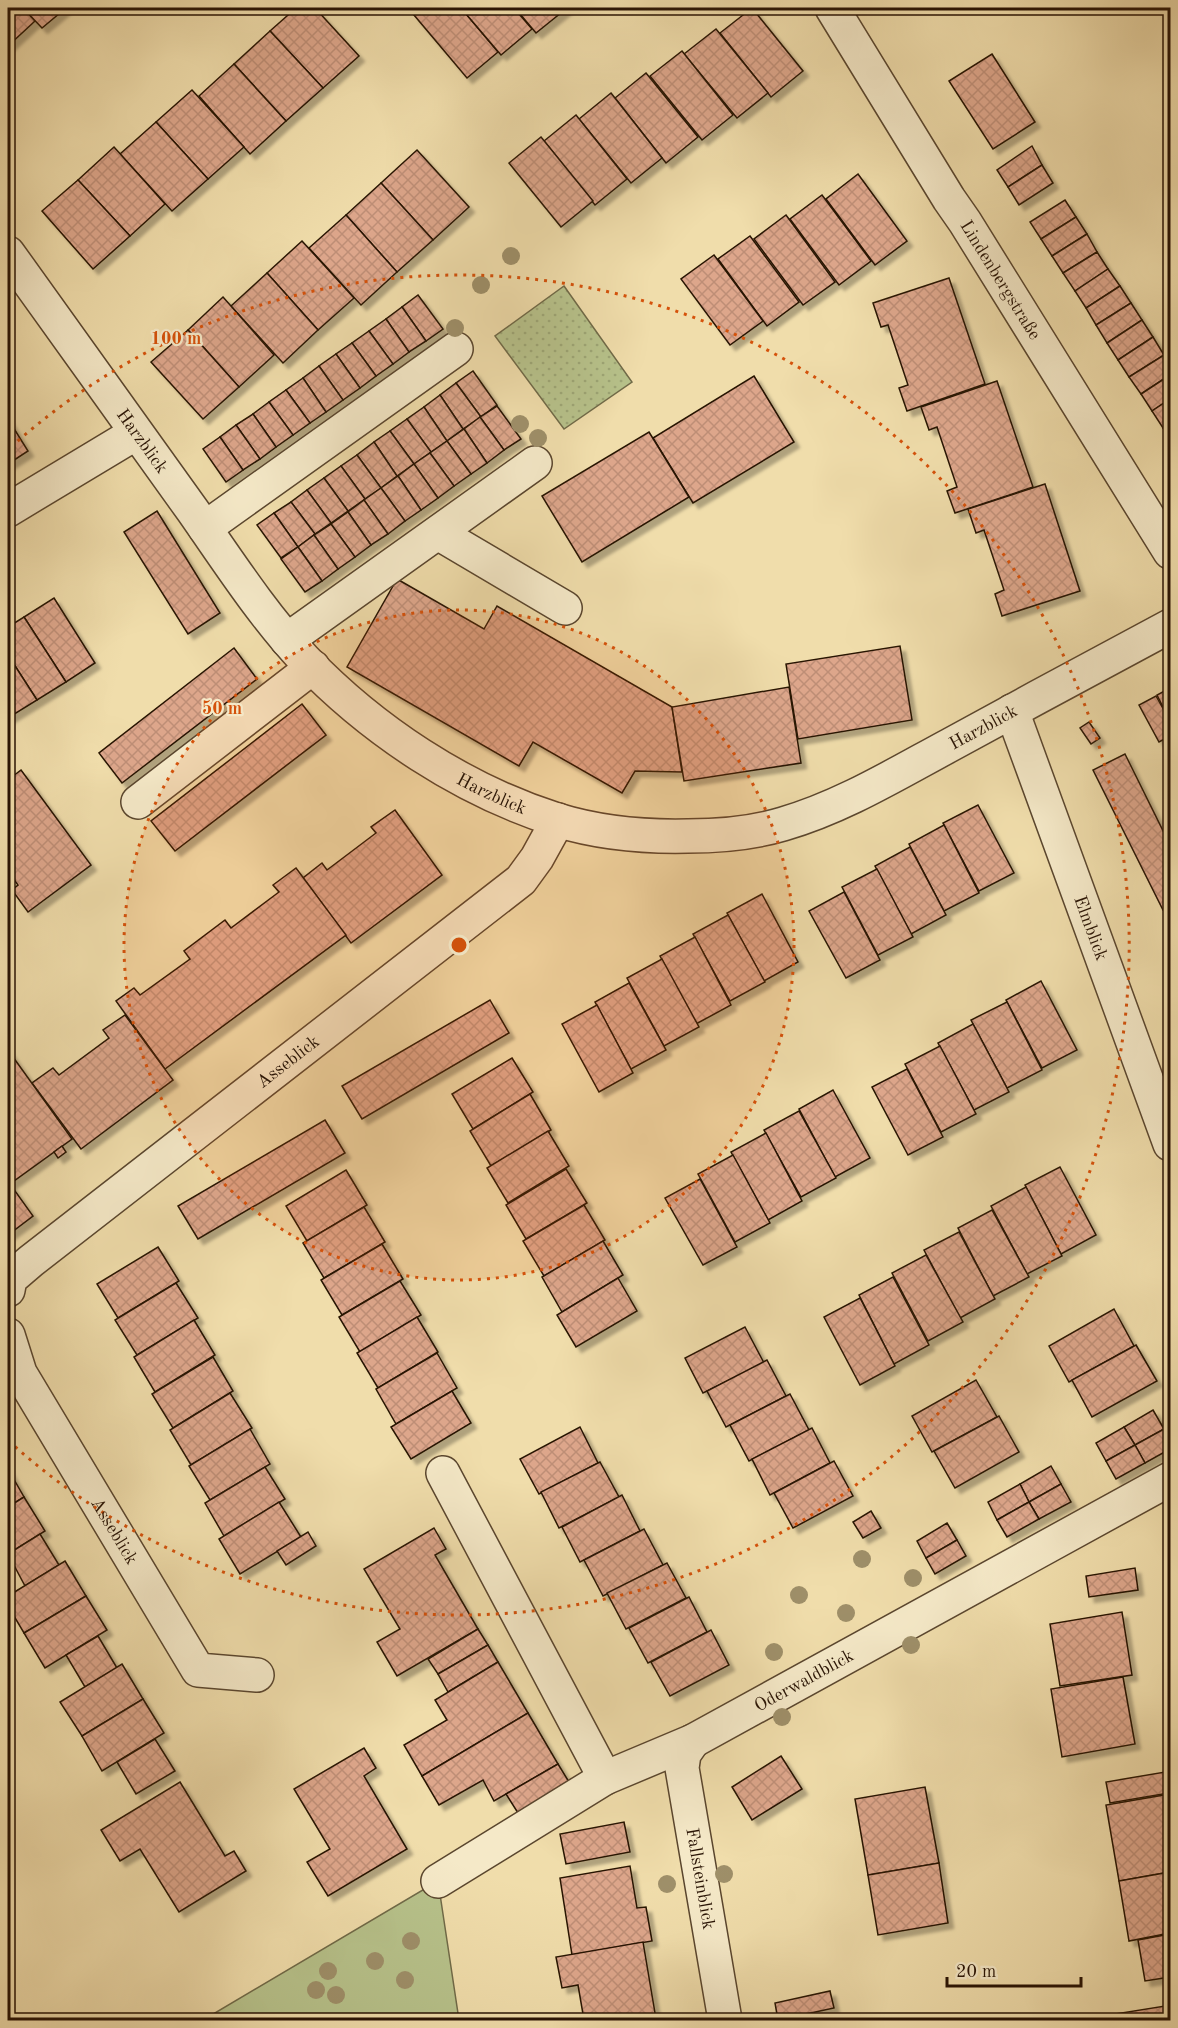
<svg xmlns="http://www.w3.org/2000/svg" width="1178" height="2028" font-family="'Old Standard TT',serif">
	<style>
		.grass { fill: #b7c28b; stroke: #706a48; stroke-width: 1.5 }
		.park { fill: url(#park-dots); stroke: #706a48; stroke-width: 1.5 }
		.building { fill: url(#building-cross-hatch); stroke: #281304; stroke-width: 1.5; filter: url(#shadow) }
		.lines { fill: none; stroke-linecap: round; stroke-linejoin: round }
		.minor-casing { stroke: #5a462e; stroke-width: 36 }
		.minor { stroke: #f5e9c8; stroke-width: 33 }
		.tree { fill: #9e8f69 }
		.ring { fill: none; stroke: #d5520b; stroke-width: 3; stroke-dasharray: 3 6 }
		.labels { text-anchor: middle; stroke-width: 4.5; stroke-linejoin: round; paint-order: stroke }
		.street-label { font-size: 18px; fill: #281304; stroke: #f5e9c8 }
		.centre { fill: #d5520b; stroke: #f5e9c8; stroke-width: 3 }
		.ring-label { font-size: 18px; text-anchor: middle; font-weight: bold; fill: #d5520b; stroke: #f5e9c8; stroke-width: 4.5; stroke-linejoin: round; paint-order: stroke }
	</style>
	<defs>
		<pattern id="park-dots" width="8" height="8" patternUnits="userSpaceOnUse" patternTransform="scale(1.5)"><rect width="8" height="8" fill="#b7c28b"/><path d="M2 2h.1M6 6h.1" fill="none" stroke="#9da676" stroke-width="1.8" stroke-linecap="round"/></pattern>
		<pattern id="building-cross-hatch" width="8" height="8" patternUnits="userSpaceOnUse" patternTransform="scale(1.5)"><rect width="8" height="8" fill="#dda68b"/><path d="M0 0l8 8M0 8l8-8" fill="none" stroke="#be8e76"/></pattern>
		<filter id="shadow"><feDropShadow dx="5.5" dy="5.5" stdDeviation="1.5" flood-color="#0004"/></filter>
	</defs>
	<rect width="100%" height="100%" fill="#f0ddab"/>
	<filter id="stains"><feTurbulence type="fractalNoise" baseFrequency=".00333" numOctaves="4"/><feColorMatrix values="0 0 0 0 .2 0 0 0 0 .09 0 0 0 0 .02 0 0 0 .5 -.17"/></filter>
	<radialGradient id="worn" r=".72"><stop offset=".6" stop-color="#630" stop-opacity="0"/><stop offset="1" stop-color="#630" stop-opacity=".3"/></radialGradient>
	<path class="grass" d="M438,1881L459,2020H203Z"/>
	<path class="park" d="M564,286L632,382L564,429L495,336Z"/>
	<g class="building">
		<path d="M8,8H23L35,21L8,46Z"/>
		<path d="M23,8H66L42,28Z"/>
		<path d="M296,8H315L359,56L323,88L270,31Z"/>
		<path d="M423,8H461L498,52L467,78L414,15Z"/>
		<path d="M461,8H514L532,29L501,55Z"/>
		<path d="M515,8H567L536,33Z"/>
		<path d="M752,8L803,71L771,97L720,33Z"/>
		<path d="M716,29L768,93L737,118L684,54Z"/>
		<path d="M270,31L323,88L286,121L234,64Z"/>
		<path d="M682,51L733,115L702,140L650,76Z"/>
		<path d="M992,54L1035,122L993,149L949,81Z"/>
		<path d="M234,64L286,121L250,154L199,96Z"/>
		<path d="M646,73L698,137L666,163L615,98Z"/>
		<path d="M192,90L244,147L208,179L156,122Z"/>
		<path d="M611,93L662,158L631,183L579,119Z"/>
		<path d="M576,115L627,179L595,205L544,141Z"/>
		<path d="M156,122L208,179L172,211L120,154Z"/>
		<path d="M541,137L593,201L561,227L509,163Z"/>
		<path d="M1032,146L1042,165L1008,187L997,170Z"/>
		<path d="M114,147L165,204L130,236L78,180Z"/>
		<path d="M417,150L469,207L433,240L381,183Z"/>
		<path d="M1042,165L1053,183L1019,205L1008,187Z"/>
		<path d="M858,174L907,241L875,265L826,199Z"/>
		<path d="M78,180L130,236L93,269L42,211Z"/>
		<path d="M381,183L433,240L397,272L346,215Z"/>
		<path d="M822,195L871,261L839,285L790,219Z"/>
		<path d="M1065,200L1076,217L1041,239L1030,222Z"/>
		<path d="M346,215L397,272L361,305L309,248Z"/>
		<path d="M786,215L835,282L803,305L754,239Z"/>
		<path d="M1076,217L1087,234L1052,256L1041,239Z"/>
		<path d="M1087,234L1097,252L1063,273L1052,256Z"/>
		<path d="M750,236L799,302L767,326L718,259Z"/>
		<path d="M302,241L354,298L318,330L267,273Z"/>
		<path d="M1097,252L1108,269L1075,291L1063,273Z"/>
		<path d="M714,255L763,321L730,345L681,279Z"/>
		<path d="M1108,269L1120,286L1086,308L1075,291Z"/>
		<path d="M267,273L318,330L283,363L231,306Z"/>
		<path d="M949,278L985,384L907,411L899,388L908,385L888,325L881,327L873,303Z"/>
		<path d="M1120,286L1131,303L1096,325L1086,308Z"/>
		<path d="M418,295L443,329L426,341L402,307Z"/>
		<path d="M223,297L274,355L239,387L188,330Z"/>
		<path d="M1131,303L1142,320L1107,343L1096,325Z"/>
		<path d="M402,307L426,341L409,352L386,319Z"/>
		<path d="M386,319L409,352L393,364L369,331Z"/>
		<path d="M1142,320L1153,337L1118,360L1107,343Z"/>
		<path d="M188,330L239,387L203,419L151,362Z"/>
		<path d="M369,331L393,364L376,376L352,343Z"/>
		<path d="M1153,337L1164,355L1129,377L1118,360Z"/>
		<path d="M352,343L376,376L360,388L336,354Z"/>
		<path d="M336,354L360,388L343,400L319,366Z"/>
		<path d="M1164,355L1170,366V375L1141,394L1129,377Z"/>
		<path d="M319,366L343,400L326,412L303,378Z"/>
		<path d="M473,371L497,405L481,417L456,383Z"/>
		<path d="M1170,375V399L1152,411L1141,394Z"/>
		<path d="M754,376L794,442L693,503L653,438Z"/>
		<path d="M303,378L326,412L310,423L286,390Z"/>
		<path d="M997,381L1033,487L955,513L947,491L957,487L937,427L929,430L921,407Z"/>
		<path d="M456,383L481,417L463,429L440,395Z"/>
		<path d="M286,390L310,423L293,435L269,402Z"/>
		<path d="M440,395L463,429L447,441L424,407Z"/>
		<path d="M1170,399V423L1163,428L1152,411Z"/>
		<path d="M269,402L293,435L276,447L253,414Z"/>
		<path d="M497,406L521,439L504,450L480,417Z"/>
		<path d="M424,407L447,441L431,452L407,419Z"/>
		<path d="M253,414L276,447L260,459L236,425Z"/>
		<path d="M480,417L504,450L487,463L464,429Z"/>
		<path d="M8,419L28,451L8,464Z"/>
		<path d="M407,419L431,452L414,464L390,431Z"/>
		<path d="M1170,423V441L1163,428Z"/>
		<path d="M236,425L260,459L243,470L220,437Z"/>
		<path d="M464,429L487,463L471,474L447,441Z"/>
		<path d="M390,431L414,464L397,476L374,442Z"/>
		<path d="M649,432L689,497L582,562L542,496Z"/>
		<path d="M220,437L243,470L226,482L203,449Z"/>
		<path d="M447,441L471,474L454,486L430,453Z"/>
		<path d="M374,442L397,476L381,488L357,455Z"/>
		<path d="M430,453L454,486L438,498L414,464Z"/>
		<path d="M357,455L381,488L365,499L341,466Z"/>
		<path d="M414,464L438,498L421,510L398,476Z"/>
		<path d="M341,466L365,499L348,511L324,478Z"/>
		<path d="M398,476L421,510L405,521L381,488Z"/>
		<path d="M324,478L348,511L331,523L307,490Z"/>
		<path d="M1045,484L1080,591L1002,616L995,594L1004,590L984,530L976,533L968,509Z"/>
		<path d="M381,488L405,521L388,534L364,500Z"/>
		<path d="M307,490L331,523L315,534L291,502Z"/>
		<path d="M364,500L388,534L371,545L348,512Z"/>
		<path d="M291,502L315,534L298,547L274,513Z"/>
		<path d="M157,511L220,613L188,634L124,532Z"/>
		<path d="M348,512L371,545L355,557L331,524Z"/>
		<path d="M274,513L298,547L281,558L257,525Z"/>
		<path d="M331,524L355,557L338,569L314,535Z"/>
		<path d="M314,535L338,569L322,581L298,547Z"/>
		<path d="M298,547L322,581L305,592L281,559Z"/>
		<path d="M397,579L484,629L497,606L672,707L682,772L635,771L622,793L533,742L519,766L347,667Z"/>
		<path d="M54,598L95,663L66,682L24,617Z"/>
		<path d="M24,617L66,682L37,700L8,655V627Z"/>
		<path d="M900,646L912,720L798,739L786,664Z"/>
		<path d="M234,648L257,679L122,783L99,753Z"/>
		<path d="M8,655L37,700L8,718Z"/>
		<path d="M789,687L801,763L684,781L672,707Z"/>
		<path d="M1170,688V721L1157,695Z"/>
		<path d="M1156,696L1170,721V736L1159,742L1139,705Z"/>
		<path d="M302,704L326,735L175,851L151,821Z"/>
		<path d="M1089,722L1100,738L1091,744L1080,728Z"/>
		<path d="M1125,754L1170,845V907L1163,910L1093,770Z"/>
		<path d="M21,770L91,865L28,912L12,890L18,885L8,871V780Z"/>
		<path d="M978,805L1014,873L979,891L943,823Z"/>
		<path d="M395,810L442,875L351,943L303,878L322,863L327,870L376,833L371,827Z"/>
		<path d="M944,825L979,893L944,911L909,844Z"/>
		<path d="M1170,829V844L1164,832Z"/>
		<path d="M910,847L946,915L911,934L875,866Z"/>
		<path d="M296,868L346,935L165,1069L116,1001L134,988L140,995L190,959L184,951L225,920L231,928L279,892L273,885Z"/>
		<path d="M877,869L913,937L878,955L842,887Z"/>
		<path d="M844,892L880,960L846,978L809,911Z"/>
		<path d="M762,894L798,962L764,981L727,913Z"/>
		<path d="M728,915L765,982L730,1001L693,934Z"/>
		<path d="M695,937L731,1005L696,1024L660,956Z"/>
		<path d="M662,959L699,1027L664,1046L627,978Z"/>
		<path d="M1170,963V980L1164,967Z"/>
		<path d="M1041,981L1077,1050L1042,1068L1006,1000Z"/>
		<path d="M629,983L666,1050L631,1069L595,1002Z"/>
		<path d="M490,1000L509,1033L362,1119L342,1086Z"/>
		<path d="M1007,1002L1042,1070L1007,1088L971,1020Z"/>
		<path d="M597,1005L633,1073L599,1092L562,1024Z"/>
		<path d="M125,1015L173,1080L81,1149L32,1083L53,1068L59,1075L109,1038L103,1030Z"/>
		<path d="M973,1024L1009,1092L974,1110L938,1043Z"/>
		<path d="M940,1046L976,1114L941,1132L905,1064Z"/>
		<path d="M8,1050L72,1139L10,1184L33,1216L8,1235Z"/>
		<path d="M512,1058L533,1092L473,1129L452,1094Z"/>
		<path d="M907,1069L943,1137L908,1155L872,1087Z"/>
		<path d="M833,1090L870,1158L835,1177L799,1109Z"/>
		<path d="M530,1094L551,1130L491,1166L470,1131Z"/>
		<path d="M799,1111L836,1178L801,1197L764,1130Z"/>
		<path d="M325,1120L345,1153L198,1239L178,1206Z"/>
		<path d="M548,1131L569,1166L508,1203L487,1168Z"/>
		<path d="M766,1133L802,1201L768,1220L731,1152Z"/>
		<path d="M62,1146L66,1152L58,1158L54,1152Z"/>
		<path d="M733,1155L770,1223L735,1242L698,1174Z"/>
		<path d="M1060,1167L1096,1235L1061,1254L1025,1185Z"/>
		<path d="M566,1169L587,1203L526,1239L506,1205Z"/>
		<path d="M346,1170L367,1205L307,1241L286,1206Z"/>
		<path d="M700,1179L737,1247L703,1265L665,1198Z"/>
		<path d="M1026,1187L1062,1256L1027,1274L991,1206Z"/>
		<path d="M584,1205L605,1240L544,1276L523,1241Z"/>
		<path d="M364,1207L385,1242L324,1278L303,1243Z"/>
		<path d="M992,1210L1029,1277L993,1296L958,1228Z"/>
		<path d="M959,1232L995,1299L960,1318L924,1250Z"/>
		<path d="M603,1241L623,1275L562,1312L542,1277Z"/>
		<path d="M382,1244L403,1279L342,1315L321,1280Z"/>
		<path d="M158,1247L179,1281L118,1318L97,1284Z"/>
		<path d="M926,1255L963,1322L928,1341L892,1273Z"/>
		<path d="M893,1277L929,1345L894,1364L859,1295Z"/>
		<path d="M618,1278L637,1311L576,1347L557,1315Z"/>
		<path d="M400,1281L421,1315L360,1352L339,1317Z"/>
		<path d="M176,1283L198,1318L137,1355L115,1320Z"/>
		<path d="M860,1298L895,1366L860,1385L824,1317Z"/>
		<path d="M1114,1309L1134,1346L1069,1382L1049,1346Z"/>
		<path d="M417,1317L438,1352L378,1388L357,1353Z"/>
		<path d="M194,1320L215,1355L155,1392L134,1357Z"/>
		<path d="M745,1327L764,1363L703,1393L685,1358Z"/>
		<path d="M1136,1345L1157,1381L1092,1417L1072,1380Z"/>
		<path d="M437,1353L457,1388L396,1424L376,1389Z"/>
		<path d="M213,1357L233,1391L173,1428L152,1394Z"/>
		<path d="M767,1360L786,1396L726,1427L707,1391Z"/>
		<path d="M976,1380L997,1417L932,1452L912,1416Z"/>
		<path d="M452,1391L471,1423L411,1459L391,1427Z"/>
		<path d="M230,1393L252,1428L191,1465L170,1430Z"/>
		<path d="M790,1394L809,1430L749,1461L730,1425Z"/>
		<path d="M1153,1410L1164,1429L1135,1445L1124,1427Z"/>
		<path d="M999,1416L1019,1452L955,1488L934,1451Z"/>
		<path d="M580,1427L598,1463L539,1494L520,1459Z"/>
		<path d="M1124,1427L1135,1445L1106,1461L1096,1443Z"/>
		<path d="M812,1428L830,1463L770,1495L752,1459Z"/>
		<path d="M250,1429L270,1464L210,1500L189,1466Z"/>
		<path d="M1164,1429L1170,1441V1449L1145,1463L1135,1445Z"/>
		<path d="M1135,1445L1145,1463L1116,1479L1106,1461Z"/>
		<path d="M834,1461L853,1496L793,1528L774,1493Z"/>
		<path d="M600,1462L619,1497L559,1528L541,1492Z"/>
		<path d="M1051,1466L1061,1484L1029,1502L1020,1484Z"/>
		<path d="M265,1467L285,1499L224,1536L205,1503Z"/>
		<path d="M8,1469L24,1497L8,1507Z"/>
		<path d="M1020,1484L1029,1502L997,1520L988,1502Z"/>
		<path d="M1061,1484L1071,1502L1039,1519L1029,1502Z"/>
		<path d="M622,1495L640,1531L580,1562L562,1527Z"/>
		<path d="M24,1497L45,1531L8,1554V1507Z"/>
		<path d="M279,1502L301,1537L240,1574L219,1539Z"/>
		<path d="M1029,1502L1039,1519L1007,1537L997,1520Z"/>
		<path d="M871,1511L881,1528L863,1538L853,1522Z"/>
		<path d="M947,1523L957,1540L926,1558L917,1541Z"/>
		<path d="M434,1528L446,1549L435,1555L478,1629L397,1676L377,1642L400,1629L364,1569Z"/>
		<path d="M644,1529L663,1565L603,1596L584,1560Z"/>
		<path d="M308,1532L316,1546L286,1565L277,1551Z"/>
		<path d="M40,1534L59,1565L25,1586L8,1554Z"/>
		<path d="M957,1540L966,1556L935,1574L926,1558Z"/>
		<path d="M65,1561L86,1596L24,1633L8,1606V1596Z"/>
		<path d="M667,1563L686,1598L626,1629L607,1593Z"/>
		<path d="M1135,1568L1138,1590L1089,1597L1086,1576Z"/>
		<path d="M86,1596L107,1630L45,1668L24,1633Z"/>
		<path d="M689,1597L707,1632L648,1663L629,1628Z"/>
		<path d="M1122,1612L1132,1675L1060,1686L1050,1624Z"/>
		<path d="M478,1629L488,1645L438,1674L428,1659Z"/>
		<path d="M711,1630L729,1665L670,1696L651,1662Z"/>
		<path d="M98,1636L117,1668L85,1687L66,1655Z"/>
		<path d="M488,1645L498,1662L448,1692L438,1674Z"/>
		<path d="M498,1662L528,1713L422,1776L404,1745L447,1720L435,1700Z"/>
		<path d="M122,1664L143,1699L82,1736L60,1702Z"/>
		<path d="M1123,1677L1135,1744L1062,1757L1051,1689Z"/>
		<path d="M143,1699L164,1733L102,1771L82,1736Z"/>
		<path d="M528,1713L558,1764L494,1801L483,1780L439,1805L422,1776Z"/>
		<path d="M155,1739L175,1771L136,1794L117,1762Z"/>
		<path d="M364,1748L376,1768L364,1776L407,1849L328,1896L307,1862L330,1849L294,1789Z"/>
		<path d="M781,1756L802,1789L752,1820L732,1787Z"/>
		<path d="M558,1764L569,1782L518,1813L506,1794Z"/>
		<path d="M1165,1772L1169,1793L1110,1803L1106,1782Z"/>
		<path d="M180,1782L225,1856L234,1851L246,1871L179,1912L140,1849L120,1861L101,1830Z"/>
		<path d="M925,1787L939,1863L868,1875L855,1799Z"/>
		<path d="M1170,1794V1872L1119,1881L1106,1805Z"/>
		<path d="M624,1822L630,1852L566,1864L560,1834Z"/>
		<path d="M939,1863L948,1923L878,1935L868,1875Z"/>
		<path d="M630,1866L637,1908L646,1907L652,1941L572,1955L560,1878Z"/>
		<path d="M1170,1872V1933L1129,1941L1119,1881Z"/>
		<path d="M1170,1934V1977L1145,1981L1138,1940Z"/>
		<path d="M643,1942L656,2019L645,2020H584L578,1985L562,1988L556,1957Z"/>
		<path d="M830,1991L834,2008L778,2020L775,2003Z"/>
		<path d="M1165,2006L1167,2020H1097L1096,2017Z"/>
	</g>
	<g class="lines">
		<g class="minor-casing">
			<g id="minor">
				<path id="s1" d="M832,8L949,199L965,222L1170,552"/>
				<path id="s2" d="M8,253C70,339 131,425 193,511C228,561 262,614 304,659C372,730 462,790 557,820C599,833 644,837 688,836C720,836 753,833 783,824C842,807 896,774 950,745C1023,705 1097,665 1170,626"/>
				<path d="M8,510L136,433"/>
				<path d="M205,528L456,349"/>
				<path d="M438,533L565,608"/>
				<path d="M287,640L535,463"/>
				<path id="s3" d="M1012,711L1170,1144"/>
				<path d="M138,802L313,667"/>
				<path id="s4" d="M8,1290L10,1279L31,1261L521,880L537,858L558,820"/>
				<path id="s5" d="M8,1335L20,1373L198,1670L257,1675"/>
				<path d="M443,1473L605,1778"/>
				<path id="s6" d="M693,1741L684,1754L682,1768L725,2020"/>
				<path id="s7" d="M438,1881L605,1778L693,1741L1170,1479"/>
			</g>
		</g>
		<use href="#minor" class="minor"/>
	</g>
	<g class="tree">
		<circle cx="511" cy="256" r="9"/>
		<circle cx="481" cy="285" r="9"/>
		<circle cx="455" cy="328" r="9"/>
		<circle cx="520" cy="424" r="9"/>
		<circle cx="538" cy="438" r="9"/>
		<circle cx="862" cy="1559" r="9"/>
		<circle cx="913" cy="1578" r="9"/>
		<circle cx="799" cy="1595" r="9"/>
		<circle cx="846" cy="1613" r="9"/>
		<circle cx="911" cy="1645" r="9"/>
		<circle cx="774" cy="1652" r="9"/>
		<circle cx="782" cy="1717" r="9"/>
		<circle cx="724" cy="1874" r="9"/>
		<circle cx="667" cy="1884" r="9"/>
		<circle cx="411" cy="1941" r="9"/>
		<circle cx="375" cy="1961" r="9"/>
		<circle cx="328" cy="1971" r="9"/>
		<circle cx="405" cy="1980" r="9"/>
		<circle cx="316" cy="1990" r="9"/>
		<circle cx="336" cy="1995" r="9"/>
	</g>
	<circle cx="459" cy="945" r="335" fill="#d5520b" fill-opacity=".12"/>
	<g class="ring">
		<circle cx="459" cy="945" r="335"/>
		<path d="M11 447A670 670 0 1 1 11 1443"/>
	</g>
	<g class="labels">
		<g class="street-label">
			<text dy="6" stroke="none"><textPath href="#s1" startOffset="320">Lindenbergstraße</textPath></text>
			<text dy="6" stroke="none"><textPath href="#s2" startOffset="231">Harzblick</textPath></text>
			<text dy="6" stroke="none"><textPath href="#s2" startOffset="1257">Harzblick</textPath></text>
			<text dy="6" stroke="none"><textPath href="#s2" startOffset="735">Harzblick</textPath></text>
			<text dy="6" stroke="none"><textPath href="#s3" startOffset="231">Elmblick</textPath></text>
			<text dy="6" stroke="none"><textPath href="#s4" startOffset="364">Asseblick</textPath></text>
			<text dy="6" stroke="none"><textPath href="#s5" startOffset="224">Asseblick</textPath></text>
			<text dy="6" stroke="none"><textPath href="#s7" startOffset="418">Oderwaldblick</textPath></text>
			<text dy="6" stroke="none"><textPath href="#s6" startOffset="142">Fallsteinblick</textPath></text>
		</g>
	</g>
	<circle cx="459" cy="945" r="9" class="centre"/>
	<g class="ring-label">
		<text x="176" y="344">100 m</text>
		<text x="222" y="714">50 m</text>
	</g>
	<rect width="1178" height="2028" fill="none" stroke="#f0ddab" stroke-width="30"/>
	<rect x="9" y="9" width="1160" height="2010" fill="none" stroke="#281304" stroke-width="3"/>
	<rect x="15" y="15" width="1148" height="1998" fill="none" stroke="#281304" stroke-width="1.5"/>
	<path d="M947 1977v9h134v-9" fill="none" stroke="#281304" stroke-width="3"/>
	<text x="956" y="1977" font-size="18" fill="#281304" stroke="#f5e9c8" stroke-width="4.5" paint-order="stroke">20 m</text>
	<rect width="100%" height="100%" filter="url(#stains)"/>
	<rect width="100%" height="100%" fill="url(#worn)"/>
</svg>
